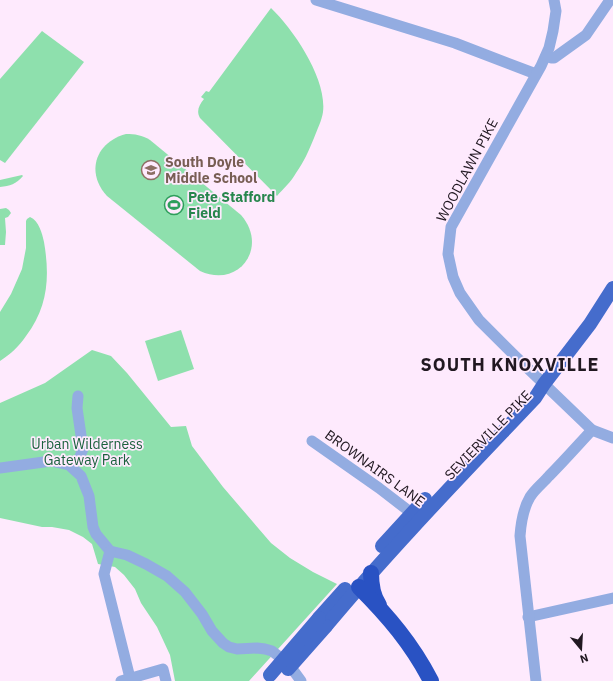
<svg xmlns="http://www.w3.org/2000/svg" width="613" height="681" font-family="'IBM Plex Sans',sans-serif">
	<style>
		.green { fill: #8ee0ad }
		.lines { fill: none; stroke-linecap: round; stroke-linejoin: round }
		.minor { stroke: #93ace1; stroke-width: 11 }
		.major { stroke: #456ccc; stroke-width: 14 }
		.highway { stroke: #2952c3; stroke-width: 16 }
		.major-bridge { stroke: #456ccc; stroke-width: 14 }
		.labels { text-anchor: middle; stroke-width: 3.5; stroke-linejoin: round; paint-order: stroke }
		.education-label { font-size: 14px; font-weight: bold; fill: #785e54; stroke: #feeafd; text-anchor: start }
		.street-label { font-size: 14px; fill: #211821; stroke: #feeafd }
		.leisure-label { font-size: 14px; font-weight: bold; fill: #27864d; stroke: #feeafd; text-anchor: start }
		.park-label { font-size: 14px; fill: #1b613d; stroke: #feeafd }
		.district-label { font-size: 18px; font-weight: bold; letter-spacing: 1px; fill: #211821; stroke: #feeafd }
	</style>
	<rect width="100%" height="100%" fill="#feeafd"/>
	<g class="green">
		<path d="M271,8C294,30 327,79 323,112C322,120 317,130 314,138C309,150 304,162 296,173C291,182 283,189 277,196L200,118C196,111 199,105 204,99L201,97L206,91L209,92Z"/>
		<path d="M42,31L84,62L5,163L0,160V79Z"/>
		<path d="M126,134C135,134 142,135 150,140L241,215C269,247 239,289 200,271L107,196C85,172 96,142 126,134Z"/>
		<path d="M22,175L23,176C16,184 10,186 0,187V180Z"/>
		<path d="M6,208L9,210L11,213L8,217L5,218L6,232L5,245H0V209Z"/>
		<path d="M30,217C39,221 42,233 44,242C50,277 48,307 26,336C19,346 11,354 0,361V312L11,294L22,269L26,248V221L27,219Z"/>
		<path d="M181,330L194,369L158,381L145,341Z"/>
		<path d="M92,350L111,356L127,373L171,427L186,426L192,446L223,487L271,543L290,558L313,572L337,584L249,681H175L170,655L157,627L141,603L135,589L124,575L115,567L98,564L92,544L83,537L69,530L52,527H42L0,518V403L45,383Z"/>
	</g>
	<g class="lines">
		<g class="minor">
			<path d="M316,0L455,43L536,74"/>
			<path d="M554,0L556,11L553,31L549,48L541,66L451,227L448,254L453,277L460,293L479,320L515,356L592,430L613,438"/>
			<path d="M546,56L551,58H554L586,35L610,0"/>
			<path d="M312,441L379,488L418,518"/>
			<path d="M69,465L79,459L83,449L77,408L78,396"/>
			<path d="M0,468L51,461L69,465L81,476L89,496L93,527L96,534L110,551L127,555L146,564L167,576L185,592L202,614L212,631L223,643L229,647L237,649L257,648L265,649L272,651L286,662L293,670L301,681"/>
			<path d="M110,551L104,574L130,678"/>
			<path d="M528,617L613,598"/>
			<path d="M121,681L163,669L166,681"/>
			<path d="M536,681L520,536C521,522 523,509 530,497C535,489 543,483 549,476C564,461 578,445 592,430"/>
		</g>
		<g class="major">
			<path d="M382,546L425,499"/>
			<path d="M319,618L345,589"/>
			<path d="M326,626C392,547 464,473 535,398L544,384L590,324L613,288"/>
		</g>
		<g class="highway">
			<path d="M371,573C371,584 372,595 379,605"/>
			<path d="M359,587C388,616 412,644 431,681"/>
		</g>
		<g class="major-bridge">
			<path d="M288,669L326,626"/>
			<path d="M270,675L319,618"/>
		</g>
	</g>
	<defs>
		<g id="school-ring" transform="scale(1)"><circle r="9.5" fill="#feeafd" stroke="#8d6e63" stroke-width="1.5"/><path d="M0-5L7-2L0 1L-7-2ZM-4 1L0 2.5L4 1V4Q0 6-4 4Z" fill="#8d6e63"/></g>
		<g id="stadium-ring" transform="scale(1)"><circle r="9.5" fill="#feeafd" stroke="#2e9e5b" stroke-width="1.5"/><path d="M0-5a6.5 5 0 1 0 0 10a6.5 5 0 1 0 0-10ZM-3.5-1.8h7v3.6h-7Z" fill="#2e9e5b"/></g>
	</defs>
	<g fill-rule="evenodd">
		<use href="#school-ring" x="151" y="170"/>
		<use href="#stadium-ring" x="174" y="205"/>
	</g>
	<g class="labels">
		<g class="education-label">
			<text x="165" y="167">South Doyle<tspan x="165" dy="16">Middle School</tspan></text>
		</g>
		<g class="street-label">
			<text transform="translate(467 170) rotate(-62)" y="5">WOODLAWN PIKE</text>
			<text transform="translate(488 435) rotate(-46)" y="5">SEVIERVILLE PIKE</text>
			<text transform="translate(375 468) rotate(36)" y="5">BROWNAIRS LANE</text>
		</g>
		<g class="leisure-label">
			<text x="188" y="202">Pete Stafford<tspan x="188" dy="16">Field</tspan></text>
		</g>
		<g class="park-label">
			<text x="87" y="449">Urban Wilderness<tspan x="87" dy="16">Gateway Park</tspan></text>
		</g>
		<g class="district-label">
			<text x="510" y="371">SOUTH KNOXVILLE</text>
		</g>
	</g>
	<g transform="translate(581 649) rotate(162)" stroke="#feeafd" stroke-width="3" paint-order="stroke">
	<path d="M0-3L7 15L0 10L-7 15Z" fill="#211821"/>
	<text y="-6" font-size="11" font-weight="bold" text-anchor="middle" fill="#211821">N</text>
	</g>
</svg>
